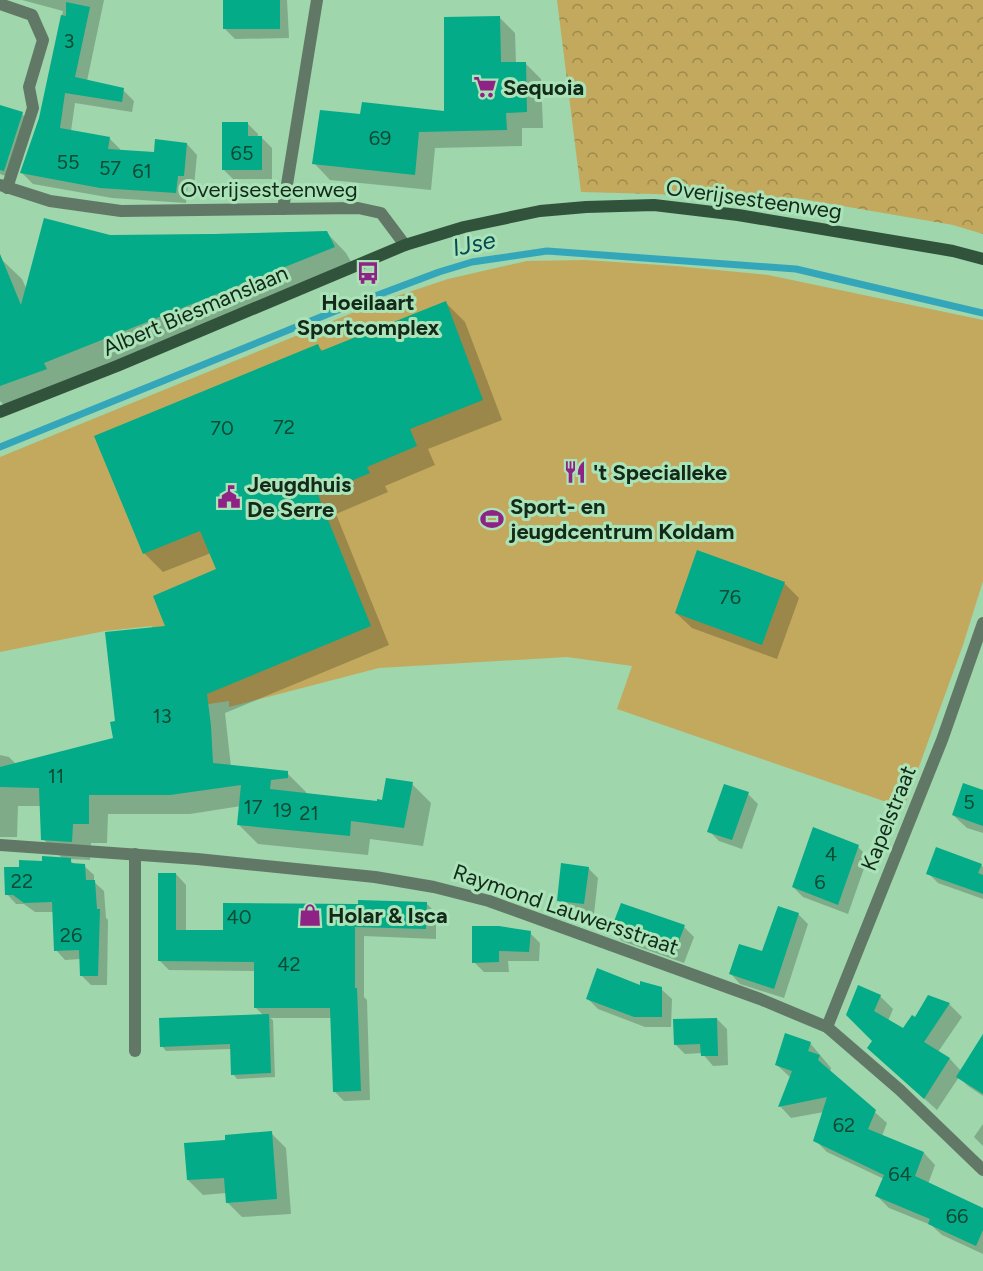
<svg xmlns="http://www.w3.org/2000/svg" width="983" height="1271" font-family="Figtree,sans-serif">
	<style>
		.green { fill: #c2a95d }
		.forest { fill: url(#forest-crowns) }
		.shadow { fill: #0003 }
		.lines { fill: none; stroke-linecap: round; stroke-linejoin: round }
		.stream { stroke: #34a6ba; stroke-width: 7 }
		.building { fill: #03ab88 }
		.service { stroke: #627867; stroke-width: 12 }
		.minor { stroke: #627867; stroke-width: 12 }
		.secondary { stroke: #32533b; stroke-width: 12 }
		.labels { text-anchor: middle; stroke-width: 6; stroke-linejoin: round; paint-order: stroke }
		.number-label { font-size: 20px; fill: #0f4a35 }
		.poi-label { font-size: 22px; font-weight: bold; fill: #132919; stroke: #abe3b8; text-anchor: start }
		.street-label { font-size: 22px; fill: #132919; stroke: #abe3b8 }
		.water-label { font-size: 24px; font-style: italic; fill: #034953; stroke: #abe3b8 }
	</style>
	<defs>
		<pattern id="forest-crowns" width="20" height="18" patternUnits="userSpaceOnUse" patternTransform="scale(1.5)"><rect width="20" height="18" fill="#c2a95d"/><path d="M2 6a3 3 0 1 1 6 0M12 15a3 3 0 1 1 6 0" fill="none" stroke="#9c8a4c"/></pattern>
	</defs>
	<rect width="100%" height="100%" fill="#9fd6ac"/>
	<path class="green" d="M585,260L675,266L768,275L983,320V581L963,645L904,808L617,709L632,666L567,657L379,668L229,707V701L202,705L164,707L152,626L105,631L0,652V457L379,302L448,279L527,261Z"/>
	<path class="forest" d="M557,0H983V234L953,225L796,198L581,192Z"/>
	<g class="shadow">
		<path d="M22,0H104L87,81L123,90L134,101L132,112L75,103L71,131L109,138L120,149V151L155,153L187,144L197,155L194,186L188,185L186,203L112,198L33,184L22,173L41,118L63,11Z"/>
		<path d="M224,0H287L289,38L235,39L225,29Z"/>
		<path d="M499,17L515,33L516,63H525L541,79L543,128H522V146L435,148L431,190L330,180L314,163L361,116L445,113Z"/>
		<path d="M22,114L32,124L14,179L0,174V117Z"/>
		<path d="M247,123L258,134V138H262L272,148V179H233L223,169Z"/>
		<path d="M326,232L346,253L354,267L9,410L0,401V260H2L22,279L27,290L110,236Z"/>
		<path d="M446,303L465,322L502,420L428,449L435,465L385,486L388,492L336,514L389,645L225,713L231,767L287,773L306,792L307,795L383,802L412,784L431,803L423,846L370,839L368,855L258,844L239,825L241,806L190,814H108L107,843H91L90,860L69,859L75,865L84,866L94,875V882L104,891L106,918L108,920L107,985H91L81,975L80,959L65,960L56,950L54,912H35L24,904H16L7,894L20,868L63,859L43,839L41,806H18L17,837H0V755L9,757L17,765L114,739L116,723L167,627L218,570L211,553L163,572L144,553L317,346L323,351Z"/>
		<path d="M784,583L799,598L777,659L692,628L676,613Z"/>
		<path d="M983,791V833L967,828L953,815Z"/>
		<path d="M748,794L758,804L742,849L719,841L709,831Z"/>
		<path d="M858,847L868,857L848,914L803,897L793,887Z"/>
		<path d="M981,865L983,867V899L938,883L928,873Z"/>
		<path d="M588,868L598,878L594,914L568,910L558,900Z"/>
		<path d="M176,874L186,885V931L224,932L359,905L426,903L436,913V939L364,936V997L367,1000L370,1100L344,1101L334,1091L331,1018H270L273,1020L275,1077L237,1079L233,1074L231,1049L166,1051L162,1046L264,1016L256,1008V971L169,970L159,960Z"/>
		<path d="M798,914L808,924L784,998L740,984L730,973L763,953Z"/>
		<path d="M684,927L694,937L684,963L622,941L612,931Z"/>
		<path d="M530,933L540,943L539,961H508L509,972H484L474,962Z"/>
		<path d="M642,987L661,989L672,999L671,1027H645L598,1009L588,999Z"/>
		<path d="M880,996L893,1009L888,1021L903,1030L915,1019L949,1004L962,1017L938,1052L950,1059L961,1071L983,1060V1096L968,1086L959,1077L937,1110L882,1060L874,1041L848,1014Z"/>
		<path d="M717,1019L727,1029L728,1065L713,1066L702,1053L685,1054L675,1044Z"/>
		<path d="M810,1043L831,1068L830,1072L887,1123L882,1136L924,1153L935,1165L928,1184L983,1209V1254L942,1235L931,1225L889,1208L877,1196L884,1179L827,1152L815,1140L824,1112L791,1118L780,1106L791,1078L777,1065Z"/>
		<path d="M983,1124V1146L974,1137Z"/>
		<path d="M271,1133L286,1148L291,1214L242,1217L227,1202L226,1193L203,1195L188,1180L227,1142Z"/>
	</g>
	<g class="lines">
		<path class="stream" d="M0,447L338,310L439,272L472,262L547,251L796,269L983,313"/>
	</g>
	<g class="building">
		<rect x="223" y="0" width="57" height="29"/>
		<path d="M66,2L90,7L75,77L124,88L122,102L65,93L60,128L110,137L108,149L154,152L155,139L187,143L184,176H178L176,193L100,188L20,173L39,118L61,15L66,16Z"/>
		<path d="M500,16L501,62H526L527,112L506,113L507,130L419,132L415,175L312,164L320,110L360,114L362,102L444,111V17Z"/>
		<path d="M0,105L23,112L4,171L0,170Z"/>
		<path d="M222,122H248V136H262V170H222Z"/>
		<path d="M44,218L110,235L215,234L327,231L335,247L44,363L47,369L0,386V254L21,305Z"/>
		<path d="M446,301L483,400L410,429L417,446L367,467L370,473L318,495L371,626L207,694L211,726L213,763L288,771V778L271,780L270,789L377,801V799L382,800L386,778L413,782L404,828L351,821L350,836L237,825L241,785L170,795H89V824H73L72,842L41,840L39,788L0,787V767L113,738L110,722L115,721L105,632L165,626L153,596L216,569L200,531L143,554L94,436L318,344L321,351Z"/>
		<path d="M697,550L785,582L762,645L675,613Z"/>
		<path d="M963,783L983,790V826L952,815Z"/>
		<path d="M724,784L749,792L732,840L707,832Z"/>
		<path d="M813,827L859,845L838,905L792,887Z"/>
		<path d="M936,847L982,864L978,873L983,875V894L926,874Z"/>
		<path d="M42,856L71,858V863L85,864L86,880H95L97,909H100L98,976H80L79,950L54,951L52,902L24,903L13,895H5L4,867H19V860L42,861Z"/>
		<path d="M561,863L589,867L584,904L557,901Z"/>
		<path d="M158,873H176V930H223V903L358,904V900L427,902L426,929L355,927V988H357L361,1091L333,1092L330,1008H254V962L158,961Z"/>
		<path d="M621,903L685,925L674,954L610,932Z"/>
		<path d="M778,906L799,913L774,989L729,974L739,944L762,951Z"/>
		<path d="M472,926H499L531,931L529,952L499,951V962L472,963Z"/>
		<path d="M597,968L640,985V981L662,987V1017H634L586,999Z"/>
		<path d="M858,985L881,995L874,1011L903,1028L912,1015L915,1017L928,995L950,1003L924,1042L950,1058L924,1099L867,1048L872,1041L846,1015Z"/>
		<path d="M269,1014L271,1073L231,1075L230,1044L160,1047L159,1018Z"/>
		<path d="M717,1018L718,1056H701L700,1044L674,1045L673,1019Z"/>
		<path d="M785,1033L811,1042L808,1051L820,1055L818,1060L876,1110L868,1129L924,1152L915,1176L983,1208V1230L976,1246L928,1224L930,1219L875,1196L884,1175L813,1141L827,1097L778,1107L792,1071L775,1065Z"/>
		<path d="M983,1034V1094L956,1077Z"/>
		<path d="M272,1131L277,1199L226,1203L224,1178L187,1180L184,1143L225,1140V1135Z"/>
	</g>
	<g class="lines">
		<g class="service">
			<path d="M0,4L32,15L43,40L29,87L33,108L7,188"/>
			<path d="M283,209L317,0"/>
			<path d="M135,854V1051"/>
		</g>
		<g class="minor">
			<path d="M0,185L50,201L121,211L358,208L381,213L405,245"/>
			<path d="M0,845L197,859L375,877L434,887L489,901L760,999L827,1027L900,1090L983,1170"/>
			<path d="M827,1027L942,740L983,623"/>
		</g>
		<path class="secondary" d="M0,412L117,366L405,245L464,227L540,211L586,207L654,205L738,215L953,251L983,259"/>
	</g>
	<defs>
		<g id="supermarket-bare" transform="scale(1.8)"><path d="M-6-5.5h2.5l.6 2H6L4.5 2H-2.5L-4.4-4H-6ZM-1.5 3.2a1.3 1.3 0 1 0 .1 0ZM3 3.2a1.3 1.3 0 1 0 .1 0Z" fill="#8e2285" stroke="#abe3b8" stroke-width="2.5" paint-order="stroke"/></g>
		<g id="bus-bare" transform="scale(1.8)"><path d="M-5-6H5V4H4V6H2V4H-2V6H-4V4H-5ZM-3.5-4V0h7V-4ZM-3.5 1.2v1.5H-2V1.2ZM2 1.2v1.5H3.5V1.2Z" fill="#8e2285" stroke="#abe3b8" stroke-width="2.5" paint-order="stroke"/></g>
		<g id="restaurant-bare" transform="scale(1.8)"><path d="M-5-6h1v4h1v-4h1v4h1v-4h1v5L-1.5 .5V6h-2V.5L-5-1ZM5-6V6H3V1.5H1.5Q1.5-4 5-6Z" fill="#8e2285" stroke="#abe3b8" stroke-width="2.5" paint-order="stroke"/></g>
		<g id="civic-bare" transform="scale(1.8)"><path d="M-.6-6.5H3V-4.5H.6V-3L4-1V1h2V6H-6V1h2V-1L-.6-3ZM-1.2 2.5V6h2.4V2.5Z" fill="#8e2285" stroke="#abe3b8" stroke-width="2.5" paint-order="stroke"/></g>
		<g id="stadium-bare" transform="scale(1.8)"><path d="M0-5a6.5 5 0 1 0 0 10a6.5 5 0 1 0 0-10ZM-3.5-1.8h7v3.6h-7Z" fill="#8e2285" stroke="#abe3b8" stroke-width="2.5" paint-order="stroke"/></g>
		<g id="shop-bare" transform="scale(1.8)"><path d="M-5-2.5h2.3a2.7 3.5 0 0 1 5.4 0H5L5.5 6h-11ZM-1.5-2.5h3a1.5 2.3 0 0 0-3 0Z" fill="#8e2285" stroke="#abe3b8" stroke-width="2.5" paint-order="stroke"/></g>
	</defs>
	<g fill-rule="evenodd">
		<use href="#supermarket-bare" x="485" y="87"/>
		<use href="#bus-bare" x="368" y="273"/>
		<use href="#restaurant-bare" x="575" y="472"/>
		<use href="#civic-bare" x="229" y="497"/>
		<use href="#stadium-bare" x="492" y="519"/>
		<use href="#shop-bare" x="310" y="915"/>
	</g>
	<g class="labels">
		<g class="number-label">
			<text x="69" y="48">3</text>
			<text x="380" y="145">69</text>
			<text x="242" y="160">65</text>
			<text x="68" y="169">55</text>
			<text x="110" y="175">57</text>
			<text x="142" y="178">61</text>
			<text x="284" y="434">72</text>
			<text x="222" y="435">70</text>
			<text x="730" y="604">76</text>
			<text x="162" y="723">13</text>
			<text x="56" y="783">11</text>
			<text x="969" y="809">5</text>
			<text x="253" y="814">17</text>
			<text x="282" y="817">19</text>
			<text x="309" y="820">21</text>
			<text x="831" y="861">4</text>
			<text x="22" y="888">22</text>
			<text x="820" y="889">6</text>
			<text x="239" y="924">40</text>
			<text x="71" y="942">26</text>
			<text x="289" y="971">42</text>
			<text x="844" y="1132">62</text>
			<text x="900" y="1181">64</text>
			<text x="957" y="1223">66</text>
		</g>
		<g class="poi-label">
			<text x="503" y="95">Sequoia</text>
			<text x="368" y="310" text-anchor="middle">Hoeilaart<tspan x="368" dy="25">Sportcomplex</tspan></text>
			<text x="593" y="480">'t Specialleke</text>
			<text x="247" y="492">Jeugdhuis<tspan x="247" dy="25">De Serre</tspan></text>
			<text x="510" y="514">Sport- en<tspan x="510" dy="25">jeugdcentrum Koldam</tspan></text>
			<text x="328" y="923">Holar &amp; Isca</text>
		</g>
		<g class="street-label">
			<text x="269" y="197">Overijsesteenweg</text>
			<text transform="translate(754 199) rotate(8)" y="8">Overijsesteenweg</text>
			<text transform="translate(195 310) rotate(-23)" y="8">Albert Biesmanslaan</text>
			<text transform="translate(888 818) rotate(-68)" y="8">Kapelstraat</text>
			<text transform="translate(566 909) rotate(19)" y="8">Raymond Lauwersstraat</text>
		</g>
		<g class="water-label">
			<text transform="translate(474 244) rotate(-12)" y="8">IJse</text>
		</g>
	</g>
</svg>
